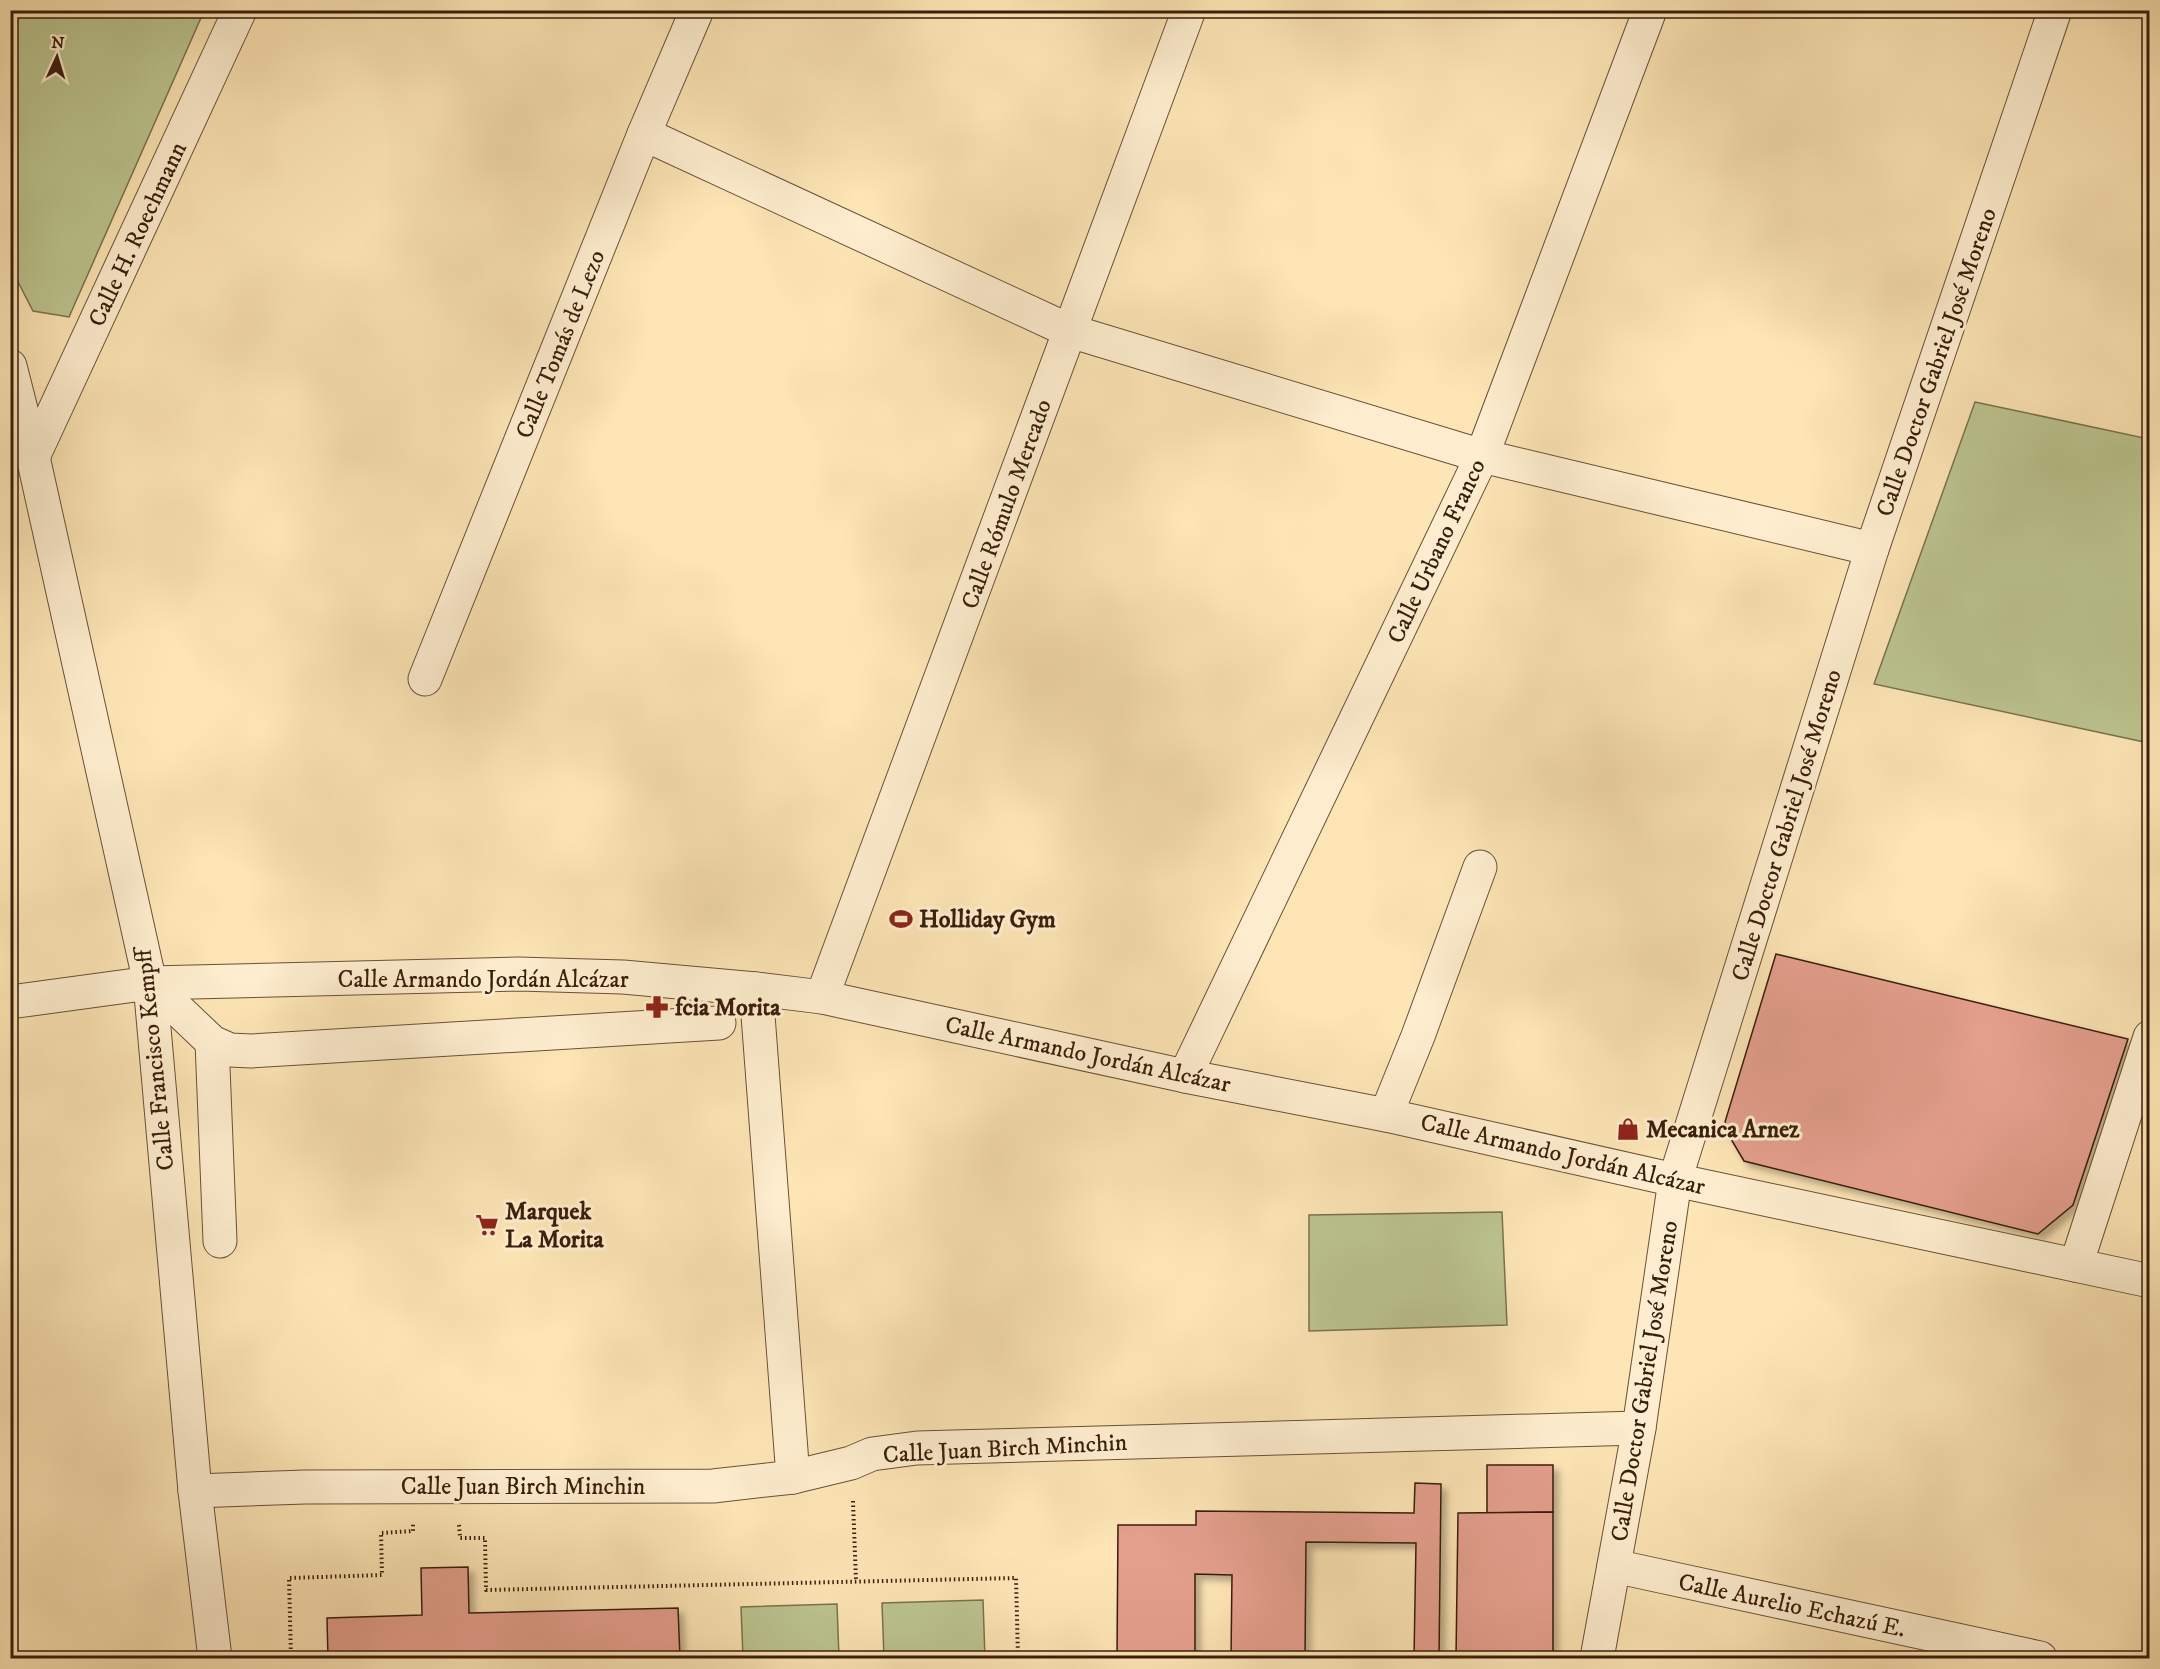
<svg xmlns="http://www.w3.org/2000/svg" width="2160" height="1669" font-family="'IM FELL DW Pica',serif">
	<style>
		.green { fill: #bcc590; stroke: #7a724e; stroke-width: 1.5 }
		.building { fill: #e49f8d; stroke: #391e0c; stroke-width: 1.5; filter: url(#shadow) }
		.lines { fill: none; stroke-linecap: round; stroke-linejoin: round }
		.minor-casing { stroke: #6a5036; stroke-width: 35 }
		.path { stroke: #391e0c; stroke-width: 4; stroke-dasharray: 1.5 3; stroke-linecap: butt }
		.minor { stroke: #feeecf; stroke-width: 33 }
		.labels { text-anchor: middle; stroke-width: 6; stroke-linejoin: round; paint-order: stroke }
		.street-label { font-size: 24px; fill: #391e0c; stroke: #feeecf }
		.poi-label { font-size: 24px; font-weight: bold; fill: #391e0c; stroke: #feeecf; text-anchor: start }
	</style>
	<defs>
		<filter id="shadow"><feDropShadow dx="5.5" dy="5.5" stdDeviation="3" flood-color="#0004"/></filter>
	</defs>
	<rect width="100%" height="100%" fill="#fde5b5"/>
	<filter id="stains"><feTurbulence type="fractalNoise" baseFrequency=".00333" numOctaves="4"/><feColorMatrix values="0 0 0 0 .2 0 0 0 0 .09 0 0 0 0 .02 0 0 0 .5 -.17"/></filter>
	<radialGradient id="worn" r=".72"><stop offset=".6" stop-color="#630" stop-opacity="0"/><stop offset="1" stop-color="#630" stop-opacity=".3"/></radialGradient>
	<g class="green">
		<path d="M10,11H204L69,317L33,311L14,274L11,260Z"/>
		<path d="M1975,402L2149,439V743L1874,684Z"/>
		<path d="M1502,1212L1507,1325L1309,1331V1215Z"/>
		<path d="M983,1600L985,1658H884L882,1603Z"/>
		<path d="M837,1604L839,1658H743L741,1607Z"/>
	</g>
	<g class="building">
		<path d="M1776,954L2128,1039L2073,1205L2038,1234L1744,1161L1728,1134L1725,1122Z"/>
		<path d="M1487,1465H1553V1512L1487,1513Z"/>
		<path d="M1415,1483L1441,1484L1439,1658H1414L1416,1543L1306,1542L1305,1658H1231L1232,1575L1195,1574V1658H1117L1118,1525H1196V1511L1414,1513Z"/>
		<path d="M1553,1512V1658H1456L1458,1513Z"/>
		<path d="M468,1567L469,1613L678,1608L680,1658H328L327,1618L422,1615L421,1568Z"/>
	</g>
	<g class="lines">
		<g class="minor-casing">
			<g id="minor">
				<path d="M644,134L1070,331L1482,456L1872,549"/>
				<path d="M10,366L33,457L150,983L195,1491L215,1658"/>
				<path d="M33,457L240,10"/>
				<path d="M425,679L644,134L697,10"/>
				<path d="M150,983L212,1042L230,1050L251,1051L719,1023"/>
				<path d="M756,989L793,1477"/>
				<path d="M822,997L1189,10"/>
				<path d="M10,1002L150,983L518,974L623,977L756,989L822,997L1185,1076L1386,1115L1675,1180L2150,1281"/>
				<path d="M212,1042L220,1241"/>
				<path d="M1185,1076L1482,456L1650,10"/>
				<path d="M1386,1115L1418,1036L1480,867"/>
				<path d="M2076,1265L2150,1037"/>
				<path d="M195,1491L305,1487L713,1486L793,1477L851,1463L872,1454L917,1448L1639,1428"/>
				<path d="M1614,1566L2040,1658"/>
				<path d="M1597,1658L1639,1428L1675,1180L1872,549L2055,10"/>
			</g>
		</g>
		<g class="path">
			<path d="M853,1501L856,1581"/>
			<path d="M459,1525L460,1538H485L486,1590L1016,1578L1018,1658"/>
			<path d="M291,1658L289,1578L382,1575L381,1533L413,1531V1523"/>
		</g>
		<use href="#minor" class="minor"/>
	</g>
	<defs>
		<g id="stadium-bare" transform="scale(1.8)"><path d="M0-5a6.5 5 0 1 0 0 10a6.5 5 0 1 0 0-10ZM-3.5-1.8h7v3.6h-7Z" fill="#8f2418" stroke="#feeecf" stroke-width="2.5" paint-order="stroke"/></g>
		<g id="pharmacy-bare" transform="scale(1.8)"><path d="M-2-6h4v4h4v4h-4v4h-4v-4h-4v-4h4Z" fill="#8f2418" stroke="#feeecf" stroke-width="2.5" paint-order="stroke"/></g>
		<g id="shop-bare" transform="scale(1.8)"><path d="M-5-2.5h2.3a2.7 3.5 0 0 1 5.4 0H5L5.5 6h-11ZM-1.5-2.5h3a1.5 2.3 0 0 0-3 0Z" fill="#8f2418" stroke="#feeecf" stroke-width="2.5" paint-order="stroke"/></g>
		<g id="supermarket-bare" transform="scale(1.8)"><path d="M-6-5.5h2.5l.6 2H6L4.5 2H-2.5L-4.4-4H-6ZM-1.5 3.2a1.3 1.3 0 1 0 .1 0ZM3 3.2a1.3 1.3 0 1 0 .1 0Z" fill="#8f2418" stroke="#feeecf" stroke-width="2.5" paint-order="stroke"/></g>
	</defs>
	<g fill-rule="evenodd">
		<use href="#stadium-bare" x="901" y="919"/>
		<use href="#pharmacy-bare" x="657" y="1007"/>
		<use href="#shop-bare" x="1628" y="1129"/>
		<use href="#supermarket-bare" x="487" y="1225"/>
	</g>
	<g class="labels">
		<g class="street-label">
			<text transform="translate(137 234) rotate(-65)" y="8">Calle H. Roechmann</text>
			<text transform="translate(560 344) rotate(-68)" y="8">Calle Tomás de Lezo</text>
			<text transform="translate(1936 362) rotate(-71)" y="8">Calle Doctor Gabriel José Moreno</text>
			<text transform="translate(1006 504) rotate(-70)" y="8">Calle Rómulo Mercado</text>
			<text transform="translate(1436 551) rotate(-65)" y="8">Calle Urbano Franco</text>
			<text transform="translate(1786 825) rotate(-73)" y="8">Calle Doctor Gabriel José Moreno</text>
			<text x="483" y="987">Calle Armando Jordán Alcázar</text>
			<text transform="translate(1088 1054) rotate(12)" y="8">Calle Armando Jordán Alcázar</text>
			<text transform="translate(154 1060) rotate(-96)" y="8">Calle Francisco Kempff</text>
			<text transform="translate(1563 1154) rotate(13)" y="8">Calle Armando Jordán Alcázar</text>
			<text transform="translate(1644 1381) rotate(-81)" y="8">Calle Doctor Gabriel José Moreno</text>
			<text transform="translate(1005 1448) rotate(-3)" y="8">Calle Juan Birch Minchin</text>
			<text x="523" y="1494">Calle Juan Birch Minchin</text>
			<text transform="translate(1792 1605) rotate(12)" y="8">Calle Aurelio Echazú E.</text>
		</g>
		<g class="poi-label">
			<text x="919" y="927">Holliday Gym</text>
			<text x="675" y="1015">fcia Morita</text>
			<text x="1646" y="1137">Mecanica Arnez</text>
			<text x="505" y="1219">Marquek<tspan x="505" dy="28">La Morita</tspan></text>
		</g>
	</g>
	<rect width="2160" height="1669" fill="none" stroke="#fde5b5" stroke-width="36"/>
	<rect x="12" y="12" width="2136" height="1645" fill="none" stroke="#391e0c" stroke-width="3"/>
	<rect x="18" y="18" width="2124" height="1633" fill="none" stroke="#391e0c" stroke-width="1.5"/>
	<g transform="translate(57 57) rotate(4)" stroke="#feeecf" stroke-width="4.5" paint-order="stroke">
	<path d="M0-4.5L10 22L0 15L-10 22Z" fill="#391e0c"/>
	<text y="-9" font-size="16" font-weight="bold" text-anchor="middle" fill="#391e0c">N</text>
	</g>
	<rect width="100%" height="100%" filter="url(#stains)"/>
	<rect width="100%" height="100%" fill="url(#worn)"/>
</svg>
